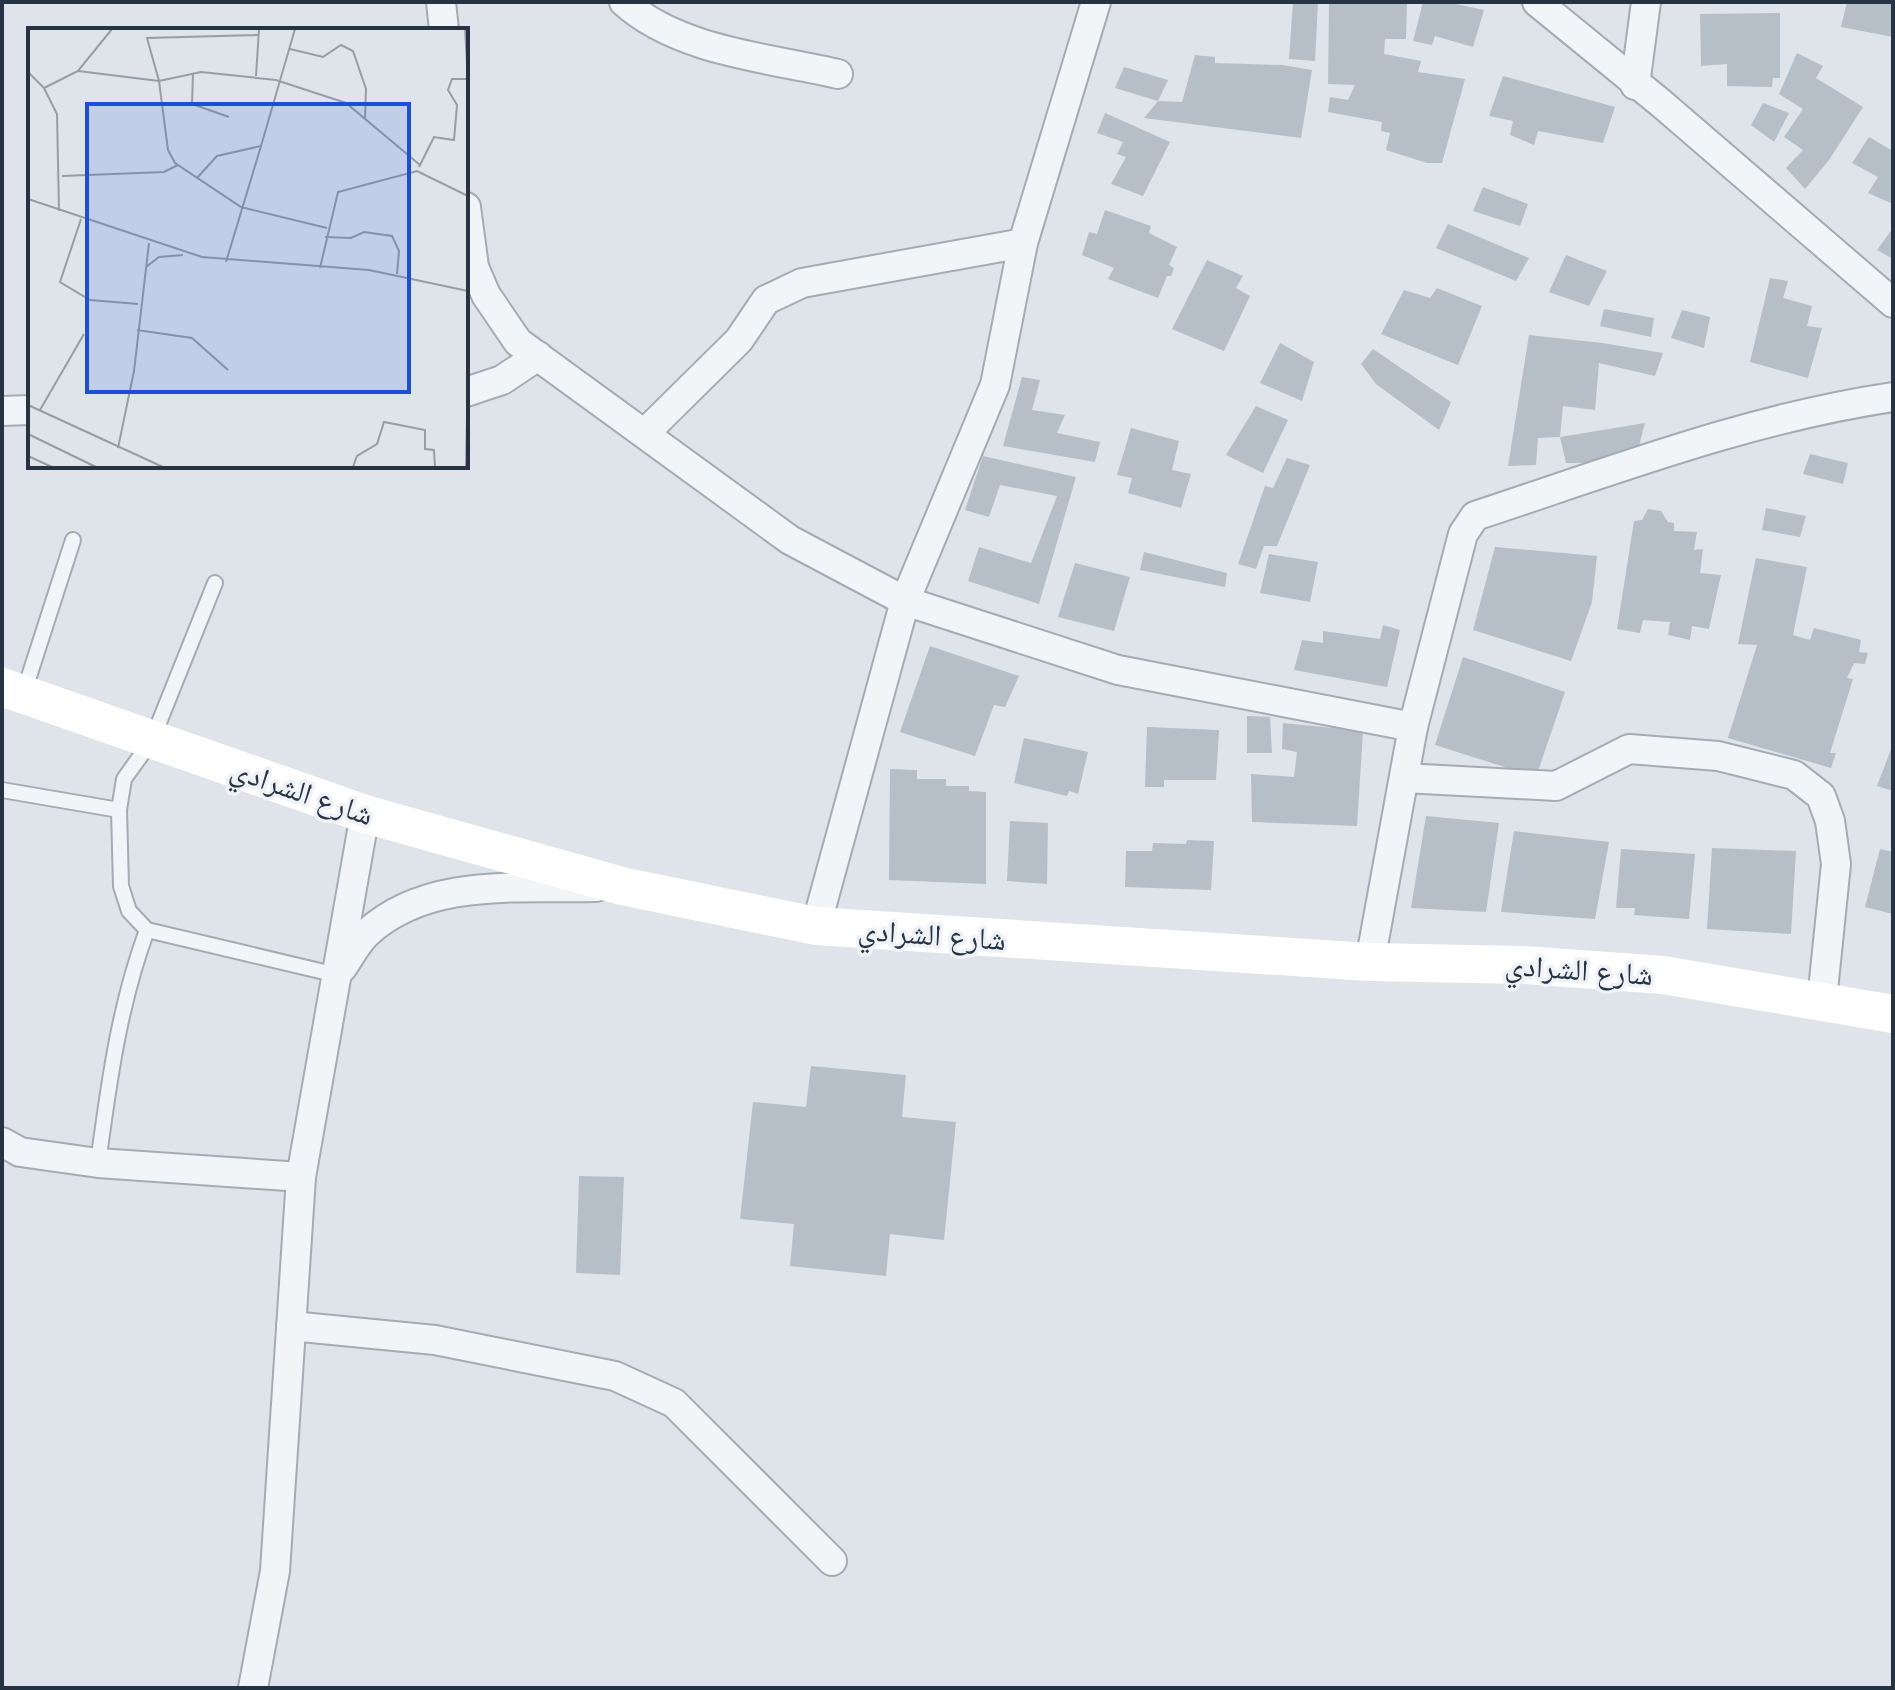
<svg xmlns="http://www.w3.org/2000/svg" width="1895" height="1690" font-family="'Space Grotesk','Noto Naskh Arabic',sans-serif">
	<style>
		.building { fill: #b6bec8 }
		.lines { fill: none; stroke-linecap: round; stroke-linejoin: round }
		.lane-casing { stroke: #a4abb5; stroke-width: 18 }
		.street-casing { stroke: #a4abb5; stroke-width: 32 }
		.lane { stroke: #f2f5f8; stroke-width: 14 }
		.street { stroke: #f2f5f8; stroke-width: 28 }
		.secondary { stroke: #fff; stroke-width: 38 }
		.labels { text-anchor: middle; stroke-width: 7; stroke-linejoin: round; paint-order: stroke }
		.street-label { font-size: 30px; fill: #263343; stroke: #eff3f7 }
		.inset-road { fill: none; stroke: #959da7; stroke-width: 2 }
		.view { fill: #1d4ed8; fill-opacity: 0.15; stroke: #1d4ed8; stroke-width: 4 }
		.inset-edge { fill: none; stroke: #263343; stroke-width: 4 }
	</style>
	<rect width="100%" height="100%" fill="#dfe4ea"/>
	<g class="building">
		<path d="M1293,2H1318L1315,61L1289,59Z"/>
		<path d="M1329,2H1407L1406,39H1385L1384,54L1421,61L1418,72L1465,79L1442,163H1427L1386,150L1390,133L1381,131L1382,122L1328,112L1330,97L1348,100L1355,85L1328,84Z"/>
		<path d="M1423,2H1446L1484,10L1473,47L1435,36L1432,45L1413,41Z"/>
		<path d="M1847,2H1893V37L1841,27Z"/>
		<path d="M1780,13V78H1773L1772,87L1727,86V64L1701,66L1700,14Z"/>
		<path d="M1797,53L1823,66L1816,78L1863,107L1829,160L1805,189L1786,168L1803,150L1784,137L1803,109L1779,94Z"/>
		<path d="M1195,55L1215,57V63L1282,65L1312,70L1301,138L1144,118L1158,101L1182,102Z"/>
		<path d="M1124,67L1168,80L1158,101L1115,88Z"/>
		<path d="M1503,76L1615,107L1603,143L1538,131L1534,145L1510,135L1513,121L1489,116Z"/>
		<path d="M1763,103L1789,113L1774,142L1751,125Z"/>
		<path d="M1105,113L1170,142L1143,196L1111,184L1126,157L1117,154L1123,142L1097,133Z"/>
		<path d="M1869,137L1893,151V204L1868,193L1878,177L1852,163Z"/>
		<path d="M1483,187L1528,204L1520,226L1473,211Z"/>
		<path d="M1105,210L1151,226L1149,233L1177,247L1169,265L1174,268L1171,276H1167L1158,298L1108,279L1114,268L1082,255L1089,232L1097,234Z"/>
		<path d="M1448,224L1529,258L1516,281L1436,248Z"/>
		<path d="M1893,228V259L1877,250Z"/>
		<path d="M1566,255L1607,271L1589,306L1549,292Z"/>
		<path d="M1207,260L1243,276L1236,288L1250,296L1224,351L1172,329Z"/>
		<path d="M1770,278L1788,281L1783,298L1812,306L1807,326L1822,328L1808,378L1750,362Z"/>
		<path d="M1437,288L1482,306L1458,365L1381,334L1404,290L1430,298Z"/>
		<path d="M1604,309L1654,318L1651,337L1600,326Z"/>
		<path d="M1682,310L1710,317L1704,348L1671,338Z"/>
		<path d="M1529,335L1602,343L1663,353L1655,376L1599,363L1595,410L1563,406L1560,437L1538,438L1536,465L1508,466Z"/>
		<path d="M1280,343L1314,362L1302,401L1260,383Z"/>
		<path d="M1373,349L1451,402L1439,430L1376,384L1361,364Z"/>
		<path d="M1022,377L1040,380L1032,410L1065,415L1057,433L1100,442L1095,462L1003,446Z"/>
		<path d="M1256,406L1288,420L1263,473L1226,455Z"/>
		<path d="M1645,423L1639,446L1600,463H1566L1560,437Z"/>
		<path d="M1131,428L1179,441L1172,470L1191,474L1181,508L1128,493L1132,478L1117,475Z"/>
		<path d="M1810,454L1848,463L1843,484L1803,474Z"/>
		<path d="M983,456L1076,477L1039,604L968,581L979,547L1031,563L1057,496L1000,485L989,517L965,510Z"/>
		<path d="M1287,458L1310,465L1277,546H1264L1256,569L1238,564L1265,486L1273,488Z"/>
		<path d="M1766,508L1806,516L1800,537L1762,530Z"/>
		<path d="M1648,509L1661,511L1668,522L1674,523V531L1697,532L1694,550L1703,549L1700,573L1721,575L1709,629L1692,626L1690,640L1668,635L1670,622L1643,620L1640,633L1617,629L1634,521L1642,520Z"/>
		<path d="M1495,547L1597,556L1592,602L1571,661L1473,630Z"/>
		<path d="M1144,552L1227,573L1225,587L1140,570Z"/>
		<path d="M1269,554L1318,562L1310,602L1260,593Z"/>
		<path d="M1756,558L1807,567L1793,635L1810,640L1814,628L1861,640L1859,652L1868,653L1865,664L1854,663L1847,678L1853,679L1830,753H1836L1831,768L1728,738L1757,645L1738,644Z"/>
		<path d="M1075,563L1130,577L1114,631L1058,617Z"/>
		<path d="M1383,625L1400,630L1387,687L1294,670L1302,640L1323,643V631L1380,639Z"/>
		<path d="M930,646L1019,676L1005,707L994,705L975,756L900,732Z"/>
		<path d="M1463,657L1565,692L1536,777L1435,745Z"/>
		<path d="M1247,716L1270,717L1272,753H1247Z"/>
		<path d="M1283,723L1363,731L1357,826L1252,822L1251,774L1294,777L1297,752L1282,749Z"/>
		<path d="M1147,727L1219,730L1216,780H1164V787H1145Z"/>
		<path d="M1024,738L1088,752L1078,794L1069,791L1067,796L1014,783Z"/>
		<path d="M1893,744V791L1877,786Z"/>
		<path d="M890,769L917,770V779H946V786H969V791L986,792V884L889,880Z"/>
		<path d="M1426,816L1499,823L1486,912L1411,908Z"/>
		<path d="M1010,821L1048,823L1047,884L1007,881Z"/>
		<path d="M1514,831L1609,842L1595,919L1501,912Z"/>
		<path d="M1187,840L1214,841L1211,890L1125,887L1126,851H1152L1153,843L1186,844Z"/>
		<path d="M1712,848L1796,851L1791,934L1707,929Z"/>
		<path d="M1621,849L1695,854L1689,919L1634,915L1635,908H1616Z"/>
		<path d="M1880,849L1893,852V914L1865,907Z"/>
		<path d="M811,1066L906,1075L902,1117L956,1122L944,1240L890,1234L886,1276L790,1266L794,1224L740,1219L753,1102L806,1107Z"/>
		<path d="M579,1176L624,1177L620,1275L576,1273Z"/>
	</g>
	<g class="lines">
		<g class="lane-casing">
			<g id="lane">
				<path d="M215,583L152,740L124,779L119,810L121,886L129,911L147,930L337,975"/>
				<path d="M24,692L73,540"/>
				<path d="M2,790L119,810"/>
				<path d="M98,1163C109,1082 119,1006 147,930"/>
			</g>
		</g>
		<g class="street-casing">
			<g id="street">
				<path d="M441,2L444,30"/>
				<path d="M624,2C678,51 769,58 838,74"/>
				<path d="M1537,2L1662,104L1893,303"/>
				<path d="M1635,85L1646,2"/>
				<path d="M466,207L474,267L486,295L518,342L790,540L905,601L1118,670L1413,727"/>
				<path d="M466,392L502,380L538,356"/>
				<path d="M2,411L30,410"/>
				<path d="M645,433L739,340L766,300L802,283L1023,243L1096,2"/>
				<path d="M1404,778L1556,786L1629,749L1718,756L1794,775L1821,796L1830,821L1836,864L1822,1000"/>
				<path d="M816,926L905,601L995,385L1023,243"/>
				<path d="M1370,962L1413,727L1463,534L1475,516C1612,471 1750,418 1893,397"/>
				<path d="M342,968C350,957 357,942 367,933C428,877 520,889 596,887"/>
				<path d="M2,1142L20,1152L98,1163L301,1177"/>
				<path d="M291,1326L435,1340L615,1376L674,1403L832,1561"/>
				<path d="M253,1688L275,1571L301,1177L365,814"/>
			</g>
		</g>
		<use href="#lane" class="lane"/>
		<use href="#street" class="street"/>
		<path class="secondary" d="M2,687L365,814L622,886L816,926L1370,962L1524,965L1663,975L1893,1014"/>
	</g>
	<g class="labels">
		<g class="street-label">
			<text transform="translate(302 792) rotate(19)" y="10">شارع الشرادي</text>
			<text transform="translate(932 935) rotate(4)" y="10">شارع الشرادي</text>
			<text transform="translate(1579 970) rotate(4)" y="10">شارع الشرادي</text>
		</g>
	</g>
	<g transform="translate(28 28)">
		<rect width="440" height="440" fill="#dfe4ea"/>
		<path class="inset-road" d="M437,1L440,51M230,7L119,10L131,53L140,122L147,135L213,179L299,200M262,21L295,29L313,17L325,23L338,61L337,91M50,43L131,53L173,44L248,52L318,75L392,137M0,44L16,60L29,86L31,183M165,45L164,76L201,89M228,48L231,1M16,60L50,43L84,1M391,139L406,109L426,112L429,77L420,62L424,51H440M34,148L136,144L150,137M169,150L189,128L233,118L267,1M0,171L174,229L341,242L440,263M53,191L32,254L62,272L110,276M297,209L323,210L336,204L364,208L371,223L369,246M198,234L233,118M118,239L131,229L155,227M292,240L310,164L389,143L440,168M109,302L164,310L200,342M0,377L135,439M12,382L56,306M0,406L68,439M90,420L106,343L121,215M0,428L24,439M325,439L329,428L349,416L356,394L397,402V421L406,422L407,439M438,439L440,341"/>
		<path class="view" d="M59,76H381V364H59Z"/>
		<rect width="440" height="440" class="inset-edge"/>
	</g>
	<rect width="1895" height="1690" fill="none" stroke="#263343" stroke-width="8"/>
</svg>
